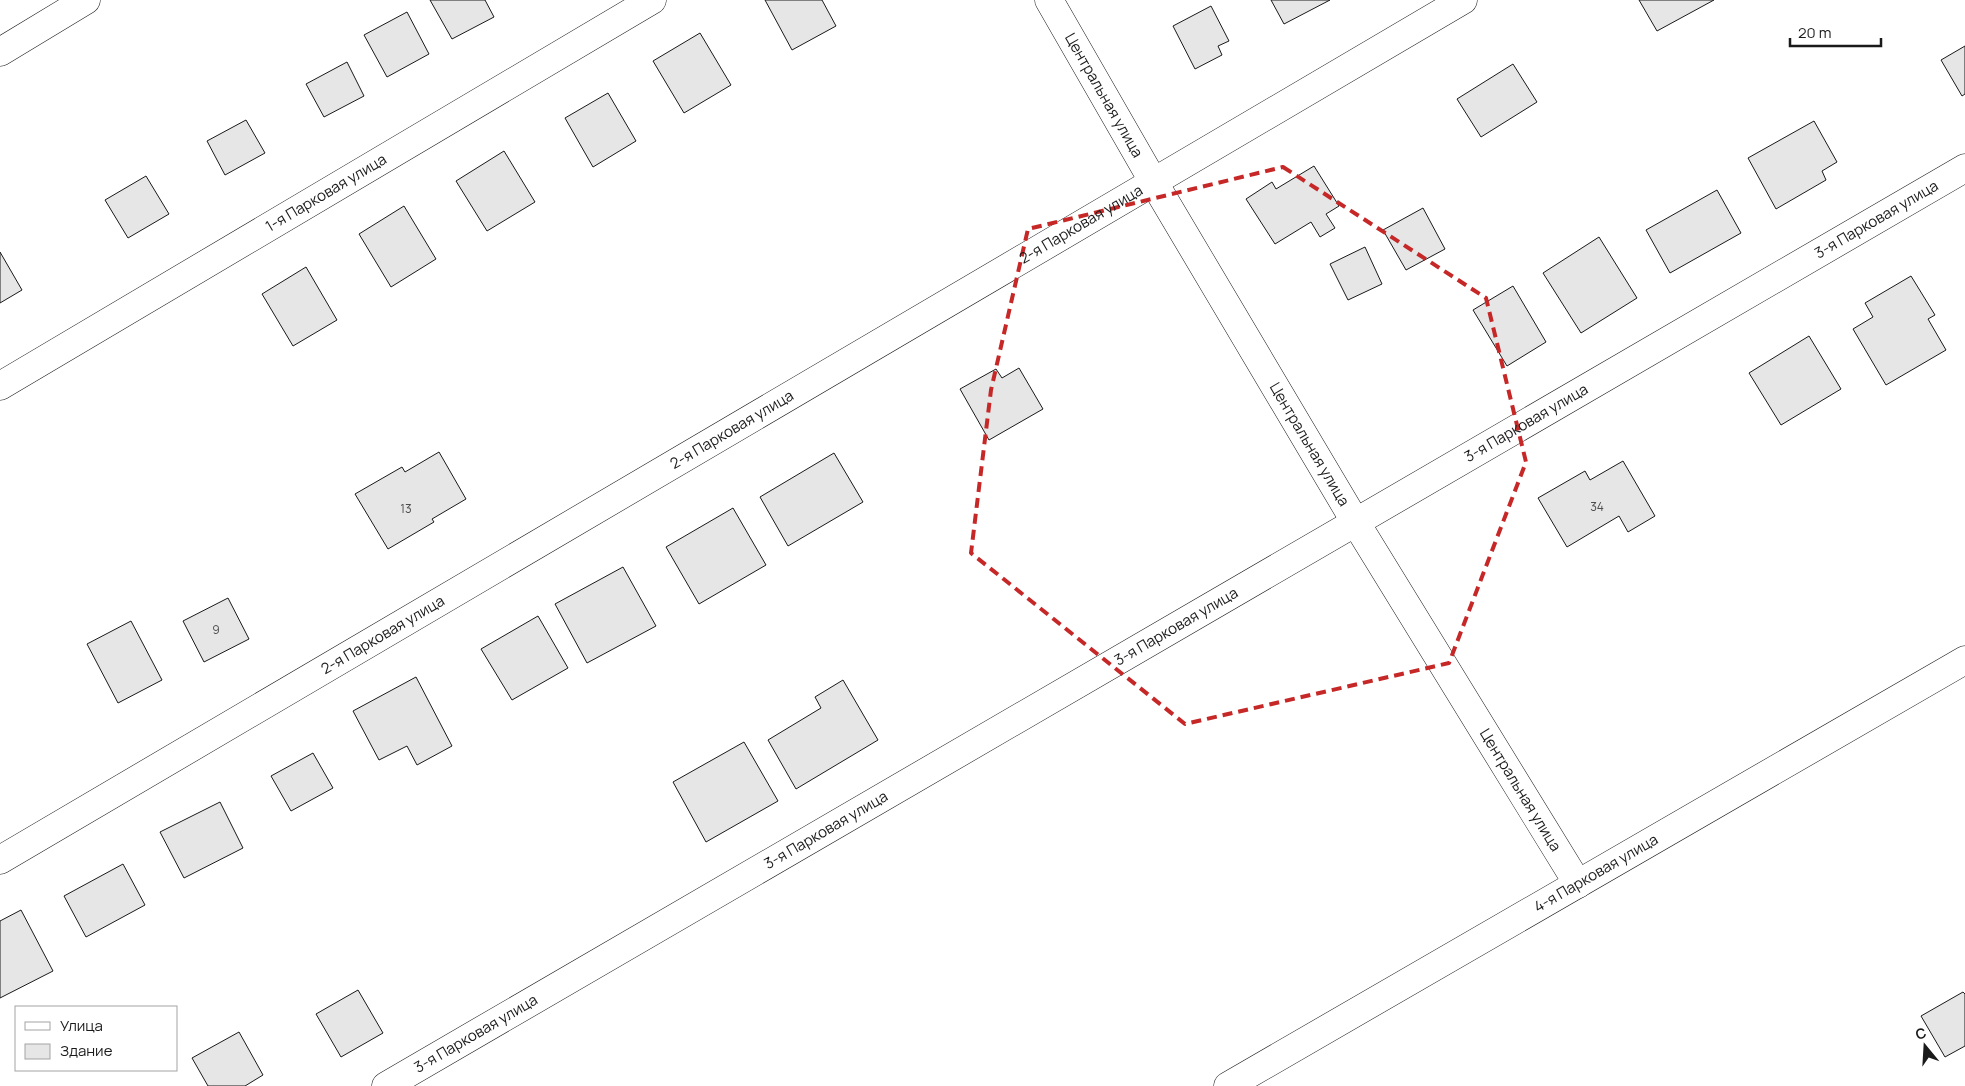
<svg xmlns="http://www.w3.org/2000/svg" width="1965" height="1086" font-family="Manrope,sans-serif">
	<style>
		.building { fill: #e6e6e6; stroke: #1a1a1a }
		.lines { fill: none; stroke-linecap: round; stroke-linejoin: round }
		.minor-casing { stroke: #1a1a1a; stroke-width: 29 }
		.minor { stroke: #fff; stroke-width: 28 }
		.marked { fill: none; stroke: #c62828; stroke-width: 4; stroke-dasharray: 10 6; stroke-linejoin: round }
		.labels { text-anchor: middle; stroke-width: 4; stroke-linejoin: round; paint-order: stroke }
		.number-label { font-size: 12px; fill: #4d4d4d }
		.street-label { font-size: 15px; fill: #1a1a1a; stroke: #fff }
	</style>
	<rect width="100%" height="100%" fill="#fff"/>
	<g class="building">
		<path d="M430,0H485L494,17L452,39Z"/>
		<path d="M765,0H822L836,26L792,50Z"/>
		<path d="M1271,0H1330L1284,24Z"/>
		<path d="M1639,0H1714L1657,31Z"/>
		<path d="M1211,6L1229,41L1218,46L1222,55L1195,69L1173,26Z"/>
		<path d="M407,12L429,54L387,77L364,35Z"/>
		<path d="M700,33L731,85L684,113L653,61Z"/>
		<path d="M1965,46V94L1962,96L1941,60Z"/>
		<path d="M347,62L364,96L324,117L306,84Z"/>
		<path d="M1513,64L1537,102L1481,137L1457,99Z"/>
		<path d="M608,93L636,141L593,167L565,118Z"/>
		<path d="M246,120L265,153L225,175L207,141Z"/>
		<path d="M1814,121L1837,162L1822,171L1826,180L1776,209L1748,158Z"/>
		<path d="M504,151L535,202L487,231L456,181Z"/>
		<path d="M1314,166L1339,206L1326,214L1335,228L1320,237L1311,222L1275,244L1246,199L1272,182L1276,189Z"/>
		<path d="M146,176L169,214L128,238L105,200Z"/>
		<path d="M1717,190L1741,233L1670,273L1646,230Z"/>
		<path d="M404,206L436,259L391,287L359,234Z"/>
		<path d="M1423,208L1445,249L1406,270L1383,230Z"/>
		<path d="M1599,237L1637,298L1581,333L1543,273Z"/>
		<path d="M1365,247L1382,284L1348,300L1330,264Z"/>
		<path d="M0,252L22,290L0,303Z"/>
		<path d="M306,267L337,320L293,346L262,294Z"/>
		<path d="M1911,276L1935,315L1928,319L1946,350L1886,385L1853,329L1873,317L1865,303Z"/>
		<path d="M1513,286L1546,342L1507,366L1473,310Z"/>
		<path d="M1809,336L1841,389L1781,425L1749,373Z"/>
		<path d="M1019,368L1043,409L989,440L960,389L996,369L1002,378Z"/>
		<path d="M439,452L466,499L432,519L434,522L388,549L355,494L402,467L405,472Z"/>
		<path d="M834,453L863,502L788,546L760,497Z"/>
		<path d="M1623,461L1655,516L1628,532L1619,516L1567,547L1538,498L1585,471L1590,480Z"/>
		<path d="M733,508L766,565L699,604L666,547Z"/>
		<path d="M623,567L656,626L587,663L555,604Z"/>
		<path d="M228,598L249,639L204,662L183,621Z"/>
		<path d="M538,616L568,668L512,700L481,649Z"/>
		<path d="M131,621L162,680L118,703L87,644Z"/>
		<path d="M416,677L452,746L417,765L407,746L379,760L353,711Z"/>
		<path d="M843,680L878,740L796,789L768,740L821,708L815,697Z"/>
		<path d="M744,742L778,801L706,842L673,782Z"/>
		<path d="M313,753L333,788L291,811L271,776Z"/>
		<path d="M220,802L243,848L184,878L160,832Z"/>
		<path d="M123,864L145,905L86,937L64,896Z"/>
		<path d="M21,910L53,971L0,998V921Z"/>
		<path d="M358,990L383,1033L341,1057L316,1014Z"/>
		<path d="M1963,992L1965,994V1046L1945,1057L1921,1016Z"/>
		<path d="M239,1032L263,1075L245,1086H208L192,1058Z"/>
	</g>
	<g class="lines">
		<g class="minor-casing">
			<g id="minor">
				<path id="s1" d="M1049,0L1153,181L1356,523L1578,884"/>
				<path d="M0,52L86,0"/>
				<path id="s2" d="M0,386L652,0"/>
				<path id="s3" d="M0,860L1463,0"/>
				<path id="s4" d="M386,1086L1965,168"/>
				<path id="s5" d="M1228,1086L1965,660"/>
			</g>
		</g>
		<use href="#minor" class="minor"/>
	</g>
	<path class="marked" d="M1283,167L1486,298L1526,462L1449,663L1185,724L971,553L991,390L1028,229Z"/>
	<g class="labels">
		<g class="number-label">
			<text x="1597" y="511">34</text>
			<text x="406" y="513">13</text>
			<text x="216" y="634">9</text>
		</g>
		<g class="street-label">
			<text dy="5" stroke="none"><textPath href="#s1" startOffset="110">Центральная улица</textPath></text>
			<text dy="5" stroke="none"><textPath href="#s2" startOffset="379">1-я Парковая улица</textPath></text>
			<text dy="5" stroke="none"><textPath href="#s4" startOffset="1724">3-я Парковая улица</textPath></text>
			<text dy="5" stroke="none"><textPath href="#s3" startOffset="1254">2-я Парковая улица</textPath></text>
			<text dy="5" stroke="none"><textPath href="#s4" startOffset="1319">3-я Парковая улица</textPath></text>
			<text dy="5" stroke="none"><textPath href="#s3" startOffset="849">2-я Парковая улица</textPath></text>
			<text dy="5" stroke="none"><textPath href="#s1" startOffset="515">Центральная улица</textPath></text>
			<text dy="5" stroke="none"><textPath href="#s4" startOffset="914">3-я Парковая улица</textPath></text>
			<text dy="5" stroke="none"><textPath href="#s3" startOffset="444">2-я Парковая улица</textPath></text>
			<text dy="5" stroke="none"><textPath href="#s1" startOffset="920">Центральная улица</textPath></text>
			<text dy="5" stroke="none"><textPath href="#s4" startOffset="509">3-я Парковая улица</textPath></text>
			<text dy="5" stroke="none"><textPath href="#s5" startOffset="425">4-я Парковая улица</textPath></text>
			<text dy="5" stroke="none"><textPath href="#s4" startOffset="104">3-я Парковая улица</textPath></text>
		</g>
	</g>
	<rect x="15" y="1006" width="162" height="65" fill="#ffffff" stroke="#a3a3a3"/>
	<rect x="25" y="1022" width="25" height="8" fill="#ffffff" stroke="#a3a3a3"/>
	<text x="60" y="1031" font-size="15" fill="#1a1a1a">Улица</text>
	<rect x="25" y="1044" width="25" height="15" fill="#e6e6e6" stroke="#a3a3a3"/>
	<text x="60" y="1056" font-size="15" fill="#1a1a1a">Здание</text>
	<g transform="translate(1925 1046) rotate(342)" stroke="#ffffff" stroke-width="4" paint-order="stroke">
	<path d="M0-4L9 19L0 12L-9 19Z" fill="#1a1a1a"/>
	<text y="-8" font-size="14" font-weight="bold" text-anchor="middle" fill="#1a1a1a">С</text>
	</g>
	<path d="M1790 38v8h91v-8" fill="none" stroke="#1a1a1a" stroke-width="2.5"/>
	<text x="1798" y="38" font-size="15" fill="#1a1a1a" stroke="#ffffff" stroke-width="4" paint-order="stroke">20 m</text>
</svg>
